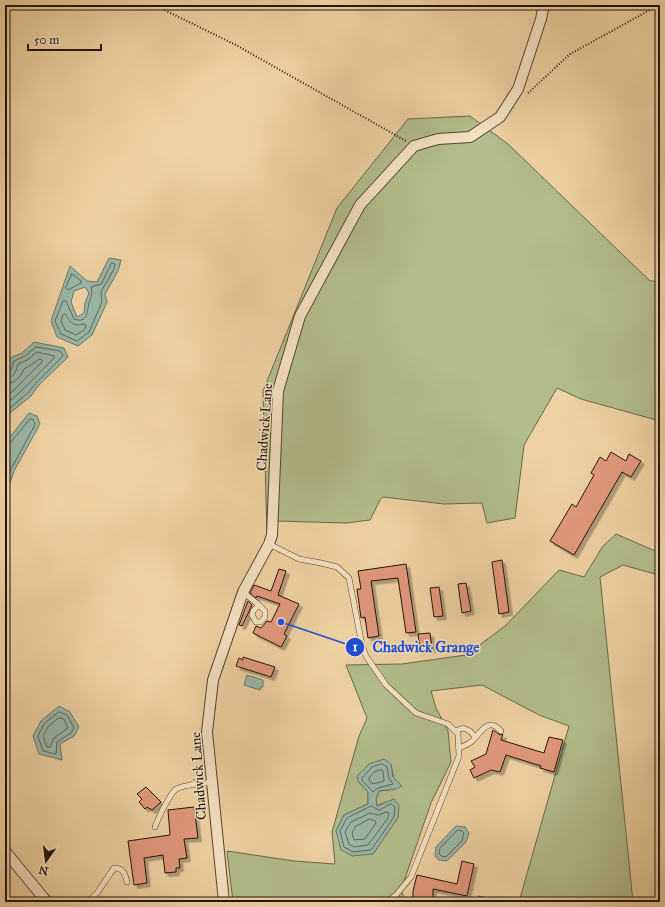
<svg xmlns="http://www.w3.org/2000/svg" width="665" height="907" font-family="'IM FELL Great Primer',serif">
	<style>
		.green { fill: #b2bd8b; stroke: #68684c; fill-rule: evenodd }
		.water { fill: #9ab7a9; stroke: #69766a; fill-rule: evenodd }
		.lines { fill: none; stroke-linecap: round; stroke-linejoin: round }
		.shore { stroke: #5c665a; stroke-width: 1 }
		.building { fill: #e2987b; stroke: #1f140c; filter: url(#shadow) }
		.lane-casing { stroke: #534432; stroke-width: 6 }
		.street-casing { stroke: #534432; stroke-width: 12 }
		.path { stroke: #1f140c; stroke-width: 2; stroke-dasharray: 1 2; stroke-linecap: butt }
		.lane { stroke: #f5e2c3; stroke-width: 5 }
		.street { stroke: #f5e2c3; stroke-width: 10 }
		.labels { text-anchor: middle; stroke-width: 3; stroke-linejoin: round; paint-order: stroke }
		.street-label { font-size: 14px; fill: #1f140c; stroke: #f5e2c3 }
		.leader { fill: none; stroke: #1d4ed8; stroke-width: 1.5 }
		.callout-dot { fill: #1d4ed8; stroke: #f5e2c3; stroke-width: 1.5 }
		.mark-label { font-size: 12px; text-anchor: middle; font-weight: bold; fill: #fff }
		.callout-label { font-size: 15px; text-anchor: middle; font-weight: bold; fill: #1d4ed8; stroke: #f5e2c3; stroke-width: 3; stroke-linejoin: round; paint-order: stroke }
	</style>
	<defs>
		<filter id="shadow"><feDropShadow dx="3.5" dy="3.5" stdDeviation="0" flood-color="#0004"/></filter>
	</defs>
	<rect width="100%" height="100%" fill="#efd2a3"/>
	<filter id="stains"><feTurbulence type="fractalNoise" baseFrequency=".005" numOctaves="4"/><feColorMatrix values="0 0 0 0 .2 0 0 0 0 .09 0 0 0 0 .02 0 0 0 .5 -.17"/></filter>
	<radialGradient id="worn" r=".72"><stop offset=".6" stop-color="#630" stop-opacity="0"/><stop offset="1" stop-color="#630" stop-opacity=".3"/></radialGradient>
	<g class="green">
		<path d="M470,116L508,144L650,281H660V421L581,399L557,388L524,445L515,518L487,523L482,503L444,504L383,497L380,500L370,520L346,523L276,521L267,533L263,391L337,208L408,119Z"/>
		<path d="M616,534L660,553V565L655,574L623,565L600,577L633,902H519L569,726L539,715L482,685L431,691L436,708L448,731L451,762L431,803L401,890L406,902H233L227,851L294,861L335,864L332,832L359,736L367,718L346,665L402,664L466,655L505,626L559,570L584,577L603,546ZM391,765L396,789L379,791L376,799L377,806L385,802L398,817L373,854L336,831L344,815L368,804V792L358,781Z"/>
		<path d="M478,896L512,902H476Z"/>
	</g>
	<g class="water">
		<path d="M109,258L121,260L118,271L105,294L107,302L92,335L78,346L57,337L51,321L70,266L87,281L97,282ZM85,287L89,293L85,303L84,313L77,317L71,302L74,291Z"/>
		<path d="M34,342L64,348L68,357L39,385L31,396L5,417V370L8,368L10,358L22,353Z"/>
		<path d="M29,413L37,416L40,424L14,471L5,497V443Z"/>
		<path d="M247,675L263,680V687H261L260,690L244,685Z"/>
		<path d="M59,706L70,712L79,727L74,736L60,744L62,760L39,754L33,736L41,721Z"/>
		<path d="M384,759L391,764L393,777L402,786L396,789L379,791L376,799L377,806L394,799L399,805L398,817L395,822L373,854L352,856L341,850L336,831L344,815L368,804V792L358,781L357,776L369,764Z"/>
		<path d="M456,826L465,827L469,833L466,842L447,861L439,860L435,856L436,847Z"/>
	</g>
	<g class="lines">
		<g class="shore">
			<path d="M112,263L115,264L114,269L101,292L102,302L89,332L77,341L61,334L55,321L63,301H66L74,319C88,324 87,311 89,303C91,295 93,295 91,287L101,284Z"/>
			<path d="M72,274L81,281V283L68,290L66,288Z"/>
			<path d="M65,314C73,325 72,326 85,324L86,326L84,330L76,335L65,330L61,321L63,315Z"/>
			<path d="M5,373L11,370L14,361L25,356L36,347L60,351L63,355L62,357L36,383L28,393L5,412"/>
			<path d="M5,378C14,378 16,372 18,364L27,360L37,352L54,356V358C38,374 23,391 5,405"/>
			<path d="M5,384C15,383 20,378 24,369L31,365L39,359L42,360V362C29,374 18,387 5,398"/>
			<path d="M5,445L10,443L30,419H33L35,425L11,469L5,485"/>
			<path d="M59,712L67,715L74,728L71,733L57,742L56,754L43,751L38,736L44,724Z"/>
			<path d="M59,718L64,719L68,728L54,738L50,747H47L43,736L48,727Z"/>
			<path d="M382,764L387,767L389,778L393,784L378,788L373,792L362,780V778L372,767Z"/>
			<path d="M380,770L383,771L384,781L373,784L369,780V778L374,772Z"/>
			<path d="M391,804L395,807L394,816L392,820L371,850L353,852L344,847L340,831L347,818L371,806L379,810Z"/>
			<path d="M387,812L389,813L388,818L368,845L354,847L349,844L345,832L351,822L370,813L378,815Z"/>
			<path d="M370,819L375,821L376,823L365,839L354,840L352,833L355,827Z"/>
			<path d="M458,830L462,831L464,833L462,841L446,857L441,856L439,854L440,848Z"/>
		</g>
	</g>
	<g class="building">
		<path d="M611,452L626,461L629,454L641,461L631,477L622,472L574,555L550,541L572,504L576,507L594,475L591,473L600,457L606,461Z"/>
		<path d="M502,560L509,612L499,614L492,562Z"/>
		<path d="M406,564L416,632L406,633L398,578L371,581L379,636L368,638L365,617L361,618L357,589H361L358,571Z"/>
		<path d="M279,569L286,571L278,595L299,604L284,634L287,636L281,647L253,633L256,626L261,628L267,621L271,622L280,604L257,596L256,598L250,593L254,585L271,591Z"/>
		<path d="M466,583L471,611L462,613L458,584Z"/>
		<path d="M439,587L443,616L434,617L430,588Z"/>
		<path d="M248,601L252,605L242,626L239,625Z"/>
		<path d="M430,633L432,649L420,650L418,634Z"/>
		<path d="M243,657L275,667L271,677L236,666L239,658L243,660Z"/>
		<path d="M493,730L500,735L503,734L501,740L544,753L549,737L563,740L554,772L540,768L541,766L506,755L500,772L491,770L474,778L470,770L475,767L471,761L486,754Z"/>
		<path d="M146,787L161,802L152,810L147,807L145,809L139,802L142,799L137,794Z"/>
		<path d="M194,807L198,838L184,839L187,858L179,859L180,868H176V872L165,873L163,855L144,858L147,883L134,885L128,841L170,835L168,810Z"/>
		<path d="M462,861L474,864L467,896L433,889V902H413V891L417,875L457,884Z"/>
	</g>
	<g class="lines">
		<g class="lane-casing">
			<g id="lane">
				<path d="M269,544L299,559L321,563L337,567L349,578L362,645L366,656L386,685L416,713L448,724L458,734L459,756L411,877L396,895L386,902"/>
				<path d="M243,592L259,605L265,611V617L261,622H256L252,615L253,611L259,605"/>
				<path d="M455,731L463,728L470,731L475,737"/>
				<path d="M459,748C463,746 467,745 471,742C480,735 487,715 501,731"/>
				<path d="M155,827C158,818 169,796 175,790C182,784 203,784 212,782"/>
				<path d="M88,902L97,893L114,868C124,868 125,874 127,882"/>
			</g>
		</g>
		<g class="street-casing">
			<g id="street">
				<path d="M5,851L47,902"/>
				<path d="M224,902L207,732L213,680L243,592L269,544L272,535L278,391L300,316L360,205L414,146L438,139L470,137L500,117L518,89L541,19L544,5"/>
			</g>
		</g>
		<g class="path">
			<path d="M154,5L234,44L406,141"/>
			<path d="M528,93L570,54L659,5"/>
		</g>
		<use href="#lane" class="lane"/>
		<use href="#street" class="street"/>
	</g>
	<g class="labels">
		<g class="street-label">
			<text transform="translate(264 427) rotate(-86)" y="5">Chadwick Lane</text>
			<text transform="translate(198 776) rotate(-94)" y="5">Chadwick Lane</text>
		</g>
	</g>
	<path class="leader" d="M281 622L355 647"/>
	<g class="callout-dot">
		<circle cx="281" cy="622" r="4"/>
		<circle cx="355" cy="647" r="10"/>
	</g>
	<g class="mark-label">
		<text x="355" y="651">1</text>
	</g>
	<g class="callout-label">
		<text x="426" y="652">Chadwick Grange</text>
	</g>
	<rect width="665" height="907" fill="none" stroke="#efd2a3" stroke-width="20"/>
	<rect x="6" y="6" width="653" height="895" fill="none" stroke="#1f140c" stroke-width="2"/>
	<rect x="10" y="10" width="645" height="887" fill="none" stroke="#1f140c"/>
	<g transform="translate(46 861) rotate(194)" stroke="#f5e2c3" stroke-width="3" paint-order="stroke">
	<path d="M0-3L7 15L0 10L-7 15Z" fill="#1f140c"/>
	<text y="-6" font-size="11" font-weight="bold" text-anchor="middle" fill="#1f140c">N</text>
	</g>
	<path d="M28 44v6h73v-6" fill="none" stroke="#1f140c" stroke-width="2"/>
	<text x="34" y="44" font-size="12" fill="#1f140c" stroke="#f5e2c3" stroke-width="3" paint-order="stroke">50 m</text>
	<rect width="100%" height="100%" filter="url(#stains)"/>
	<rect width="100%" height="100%" fill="url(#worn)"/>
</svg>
